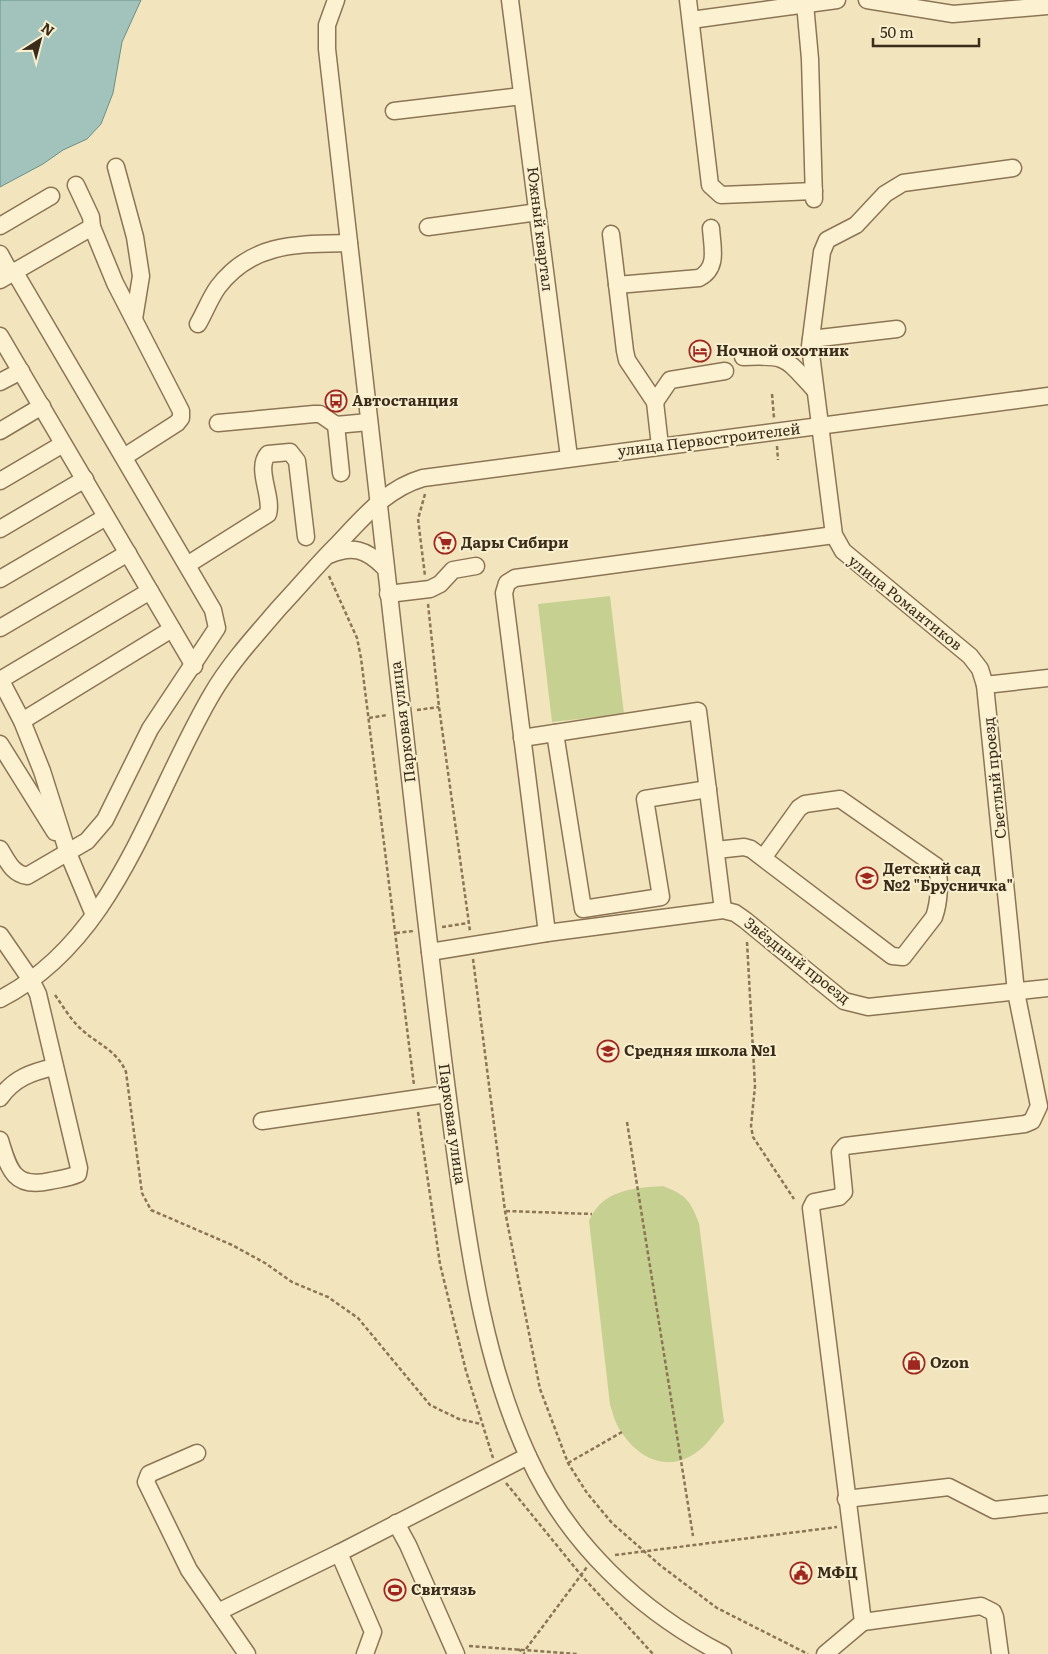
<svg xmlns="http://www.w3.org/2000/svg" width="1048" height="1654" font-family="Literata,serif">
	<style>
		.green { fill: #c6d191 }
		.water { fill: #a2c3bb; stroke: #689189 }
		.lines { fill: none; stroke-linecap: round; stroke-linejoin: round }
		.minor-casing { stroke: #8c7555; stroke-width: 19 }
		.path { stroke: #8c7555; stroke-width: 2.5; stroke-dasharray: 4 2.5; stroke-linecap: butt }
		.minor { stroke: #fcf2d2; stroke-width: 16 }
		.labels { text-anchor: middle; stroke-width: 4; stroke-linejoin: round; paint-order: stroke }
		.street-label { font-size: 15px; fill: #3a2b1b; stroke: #f8efce }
		.poi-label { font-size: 15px; font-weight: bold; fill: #3a2b1b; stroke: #f8efce; text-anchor: start }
	</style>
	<rect width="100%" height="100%" fill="#f2e5be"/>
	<g class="green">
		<path d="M610,596L624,714L552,722L538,604Z"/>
		<path d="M663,1186C686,1195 690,1200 699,1223L724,1422C717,1430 711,1439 704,1446C674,1475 640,1462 620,1430C615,1423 613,1413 610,1405L589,1221C602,1190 632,1188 663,1186Z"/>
	</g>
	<path class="water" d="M0,0H141L122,42L113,93L101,124L87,139L63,150L43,164L0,187Z"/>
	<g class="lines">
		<g class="minor-casing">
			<g id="minor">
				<path d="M336,0L327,25V49C359,336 391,623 425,910C435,995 445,1080 457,1165C471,1263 486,1365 528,1456C567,1542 639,1611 723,1654"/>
				<path d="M510,0L569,457"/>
				<path d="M688,0L710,185L721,195L814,191"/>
				<path d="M867,0L953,14L1048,6"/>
				<path d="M805,4L810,59L814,199"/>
				<path d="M691,20L837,0"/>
				<path d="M394,111L522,96"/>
				<path d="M116,167L135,237L141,276L134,319"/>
				<path d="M1013,168L903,183L885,194L856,225L827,240L822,252L810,346L834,535L843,551L970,656L980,669L985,685L1048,678"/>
				<path d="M0,226L51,196"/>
				<path d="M92,227L115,283L181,411V418L177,423L124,457"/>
				<path d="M428,227L538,212"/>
				<path d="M611,234L625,351L627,360L655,402L660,446"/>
				<path d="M0,254L7,267L17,276L213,610L217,628L150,729L105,820L87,841L27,876C12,873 8,862 0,849"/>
				<path d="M0,280L92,227L91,217L76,185"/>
				<path d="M617,285L699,278C719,268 712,247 711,228"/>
				<path d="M198,324C205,312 210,298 218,287C252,242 298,244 349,243"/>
				<path d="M0,336L194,666"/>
				<path d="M811,339L897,329"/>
				<path d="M743,357C788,355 784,357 814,389"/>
				<path d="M0,382L21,371"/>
				<path d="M655,402L670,380L725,371"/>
				<path d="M218,423L314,414H320L336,425L369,422"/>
				<path d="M336,425L341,473"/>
				<path d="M0,431L42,406"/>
				<path d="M0,481L63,444"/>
				<path d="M0,529L85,479"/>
				<path d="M329,555C352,545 366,549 384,567"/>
				<path d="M187,565L268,514C273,496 255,469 268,454L290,452L297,461L306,537"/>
				<path d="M0,579L106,517"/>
				<path d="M388,594L430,589L440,584L453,570L476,566"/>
				<path d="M0,628L128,553"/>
				<path d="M0,679L22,721L42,771L68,853L94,915"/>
				<path d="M0,680L150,591"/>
				<path d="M22,721L172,629"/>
				<path d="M555,733L698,711L723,910"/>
				<path d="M522,738L555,733L583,909L661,897L645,799L708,789"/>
				<path d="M0,744L55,832"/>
				<path d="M716,850L744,847L751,849L892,956L903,957L934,917C939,903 941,879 936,866L840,799L805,804L799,808L763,858"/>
				<path d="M547,933L504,593L507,583L515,578L834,535"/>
				<path d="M0,935L31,980L38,994L79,1168L78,1174C69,1178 59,1179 50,1181C15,1189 9,1171 0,1140"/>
				<path d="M430,952L547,933L723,910L735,913L745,920L844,1001L868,1007L1048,988"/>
				<path d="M0,999C116,940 150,799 212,694C230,663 255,636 279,608C298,588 316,566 335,547C362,519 385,489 423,478L1048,396"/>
				<path d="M0,1098C14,1078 32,1072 54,1067"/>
				<path d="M262,1121L447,1094"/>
				<path d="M197,1453L149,1474L146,1482L189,1570L218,1612"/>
				<path d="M846,1499L949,1487L994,1510L1048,1504"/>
				<path d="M396,1523L408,1545L456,1654"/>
				<path d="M863,1622L981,1606L993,1612L995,1617L1000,1654"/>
				<path d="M247,1654L218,1612L339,1553"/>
				<path d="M365,1654L373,1632L339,1553L528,1456"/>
				<path d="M825,1654L863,1622L811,1208L814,1202L839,1197L844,1192L840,1152L845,1146L1025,1124L1032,1121L1039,1106L1016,992L985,685"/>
			</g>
		</g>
		<g class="path">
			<path d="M772,394L774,418"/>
			<path d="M777,446L778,460"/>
			<path d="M425,494L418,519L425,576"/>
			<path d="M329,576L357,638L361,658L414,1085"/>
			<path d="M428,604L439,707L470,931"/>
			<path d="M417,710L439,707"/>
			<path d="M369,718L387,715"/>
			<path d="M442,927L468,923"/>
			<path d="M396,933L414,931"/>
			<path d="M747,942L755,1086L751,1126L753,1137L794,1199"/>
			<path d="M473,959L505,1211L540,1389L568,1463L587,1493L612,1523L661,1566L717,1608L808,1654"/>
			<path d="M55,995C63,1006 70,1019 81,1029C97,1044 117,1050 126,1072L142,1193L151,1210L232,1245L265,1263L292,1282L328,1297L358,1318L430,1405L459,1419L481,1424"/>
			<path d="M418,1112L440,1264L466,1371L493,1458"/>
			<path d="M627,1122L693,1536"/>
			<path d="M506,1211L592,1214"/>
			<path d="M568,1463L622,1432"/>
			<path d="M506,1483L581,1575L653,1654"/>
			<path d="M615,1555L837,1527"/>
			<path d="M469,1646L577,1654"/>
			<path d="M518,1649L525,1654"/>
			<path d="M526,1649L587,1567"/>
		</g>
		<use href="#minor" class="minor"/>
	</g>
	<defs>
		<g id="hotel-ring" transform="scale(1.125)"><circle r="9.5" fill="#f8efce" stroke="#a02620" stroke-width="1.5"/><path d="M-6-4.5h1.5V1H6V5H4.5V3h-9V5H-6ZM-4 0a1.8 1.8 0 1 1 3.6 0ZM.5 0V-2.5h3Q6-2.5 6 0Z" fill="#a02620"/></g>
		<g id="bus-ring" transform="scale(1.125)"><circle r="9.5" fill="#f8efce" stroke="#a02620" stroke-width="1.5"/><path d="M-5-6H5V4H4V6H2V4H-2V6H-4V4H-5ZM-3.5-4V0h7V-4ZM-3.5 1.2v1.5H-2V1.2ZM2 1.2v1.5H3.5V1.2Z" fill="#a02620"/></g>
		<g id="supermarket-ring" transform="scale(1.125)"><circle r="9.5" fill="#f8efce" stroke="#a02620" stroke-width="1.5"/><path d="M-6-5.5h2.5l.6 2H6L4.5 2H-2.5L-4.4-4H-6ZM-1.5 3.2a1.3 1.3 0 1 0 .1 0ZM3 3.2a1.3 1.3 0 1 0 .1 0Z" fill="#a02620"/></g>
		<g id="school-ring" transform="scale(1.125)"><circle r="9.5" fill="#f8efce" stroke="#a02620" stroke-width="1.5"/><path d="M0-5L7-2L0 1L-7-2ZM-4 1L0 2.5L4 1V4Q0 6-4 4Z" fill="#a02620"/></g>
		<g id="shop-ring" transform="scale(1.125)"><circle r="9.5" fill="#f8efce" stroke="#a02620" stroke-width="1.5"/><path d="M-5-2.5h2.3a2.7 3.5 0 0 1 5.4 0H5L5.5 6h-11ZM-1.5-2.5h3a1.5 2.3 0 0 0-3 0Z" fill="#a02620"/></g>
		<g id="civic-ring" transform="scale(1.125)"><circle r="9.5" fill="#f8efce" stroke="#a02620" stroke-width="1.5"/><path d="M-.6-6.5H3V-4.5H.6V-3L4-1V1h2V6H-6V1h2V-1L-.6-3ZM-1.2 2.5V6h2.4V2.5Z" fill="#a02620"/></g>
		<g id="stadium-ring" transform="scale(1.125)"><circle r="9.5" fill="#f8efce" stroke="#a02620" stroke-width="1.5"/><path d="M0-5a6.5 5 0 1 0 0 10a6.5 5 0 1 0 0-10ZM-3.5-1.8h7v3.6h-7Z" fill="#a02620"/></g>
	</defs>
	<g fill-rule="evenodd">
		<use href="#hotel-ring" x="700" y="351"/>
		<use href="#bus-ring" x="336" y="401"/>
		<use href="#supermarket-ring" x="445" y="543"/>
		<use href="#school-ring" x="867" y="878"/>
		<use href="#school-ring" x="608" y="1051"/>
		<use href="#shop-ring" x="914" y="1363"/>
		<use href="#civic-ring" x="801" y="1573"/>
		<use href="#stadium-ring" x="395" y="1590"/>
	</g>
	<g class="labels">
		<g class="street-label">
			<text transform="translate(540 229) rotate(83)" y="5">Южный квартал</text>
			<text transform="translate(709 440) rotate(-7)" y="5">улица Первостроителей</text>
			<text transform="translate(905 603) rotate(39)" y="5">улица Романтиков</text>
			<text transform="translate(403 722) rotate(-97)" y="5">Парковая улица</text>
			<text transform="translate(995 778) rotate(-96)" y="5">Светлый проезд</text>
			<text transform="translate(797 961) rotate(38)" y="5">Звёздный проезд</text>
			<text transform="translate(452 1124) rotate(82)" y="5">Парковая улица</text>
		</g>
		<g class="poi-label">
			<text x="716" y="356">Ночной охотник</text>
			<text x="352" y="406">Автостанция</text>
			<text x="461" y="548">Дары Сибири</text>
			<text x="883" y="874">Детский сад<tspan x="883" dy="17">№2 "Брусничка"</tspan></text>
			<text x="624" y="1056">Средняя школа №1</text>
			<text x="930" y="1368">Ozon</text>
			<text x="817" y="1578">МФЦ</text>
			<text x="411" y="1595">Свитязь</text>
		</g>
	</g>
	<g transform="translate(40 40) rotate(36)" stroke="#f8efce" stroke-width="4" paint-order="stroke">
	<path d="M0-4L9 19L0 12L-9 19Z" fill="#3a2b1b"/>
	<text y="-8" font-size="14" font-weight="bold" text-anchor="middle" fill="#3a2b1b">N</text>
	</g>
	<path d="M873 38v8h106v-8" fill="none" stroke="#3a2b1b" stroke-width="2.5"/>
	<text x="880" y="38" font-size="15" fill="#3a2b1b" stroke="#f8efce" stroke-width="4" paint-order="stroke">50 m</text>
</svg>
